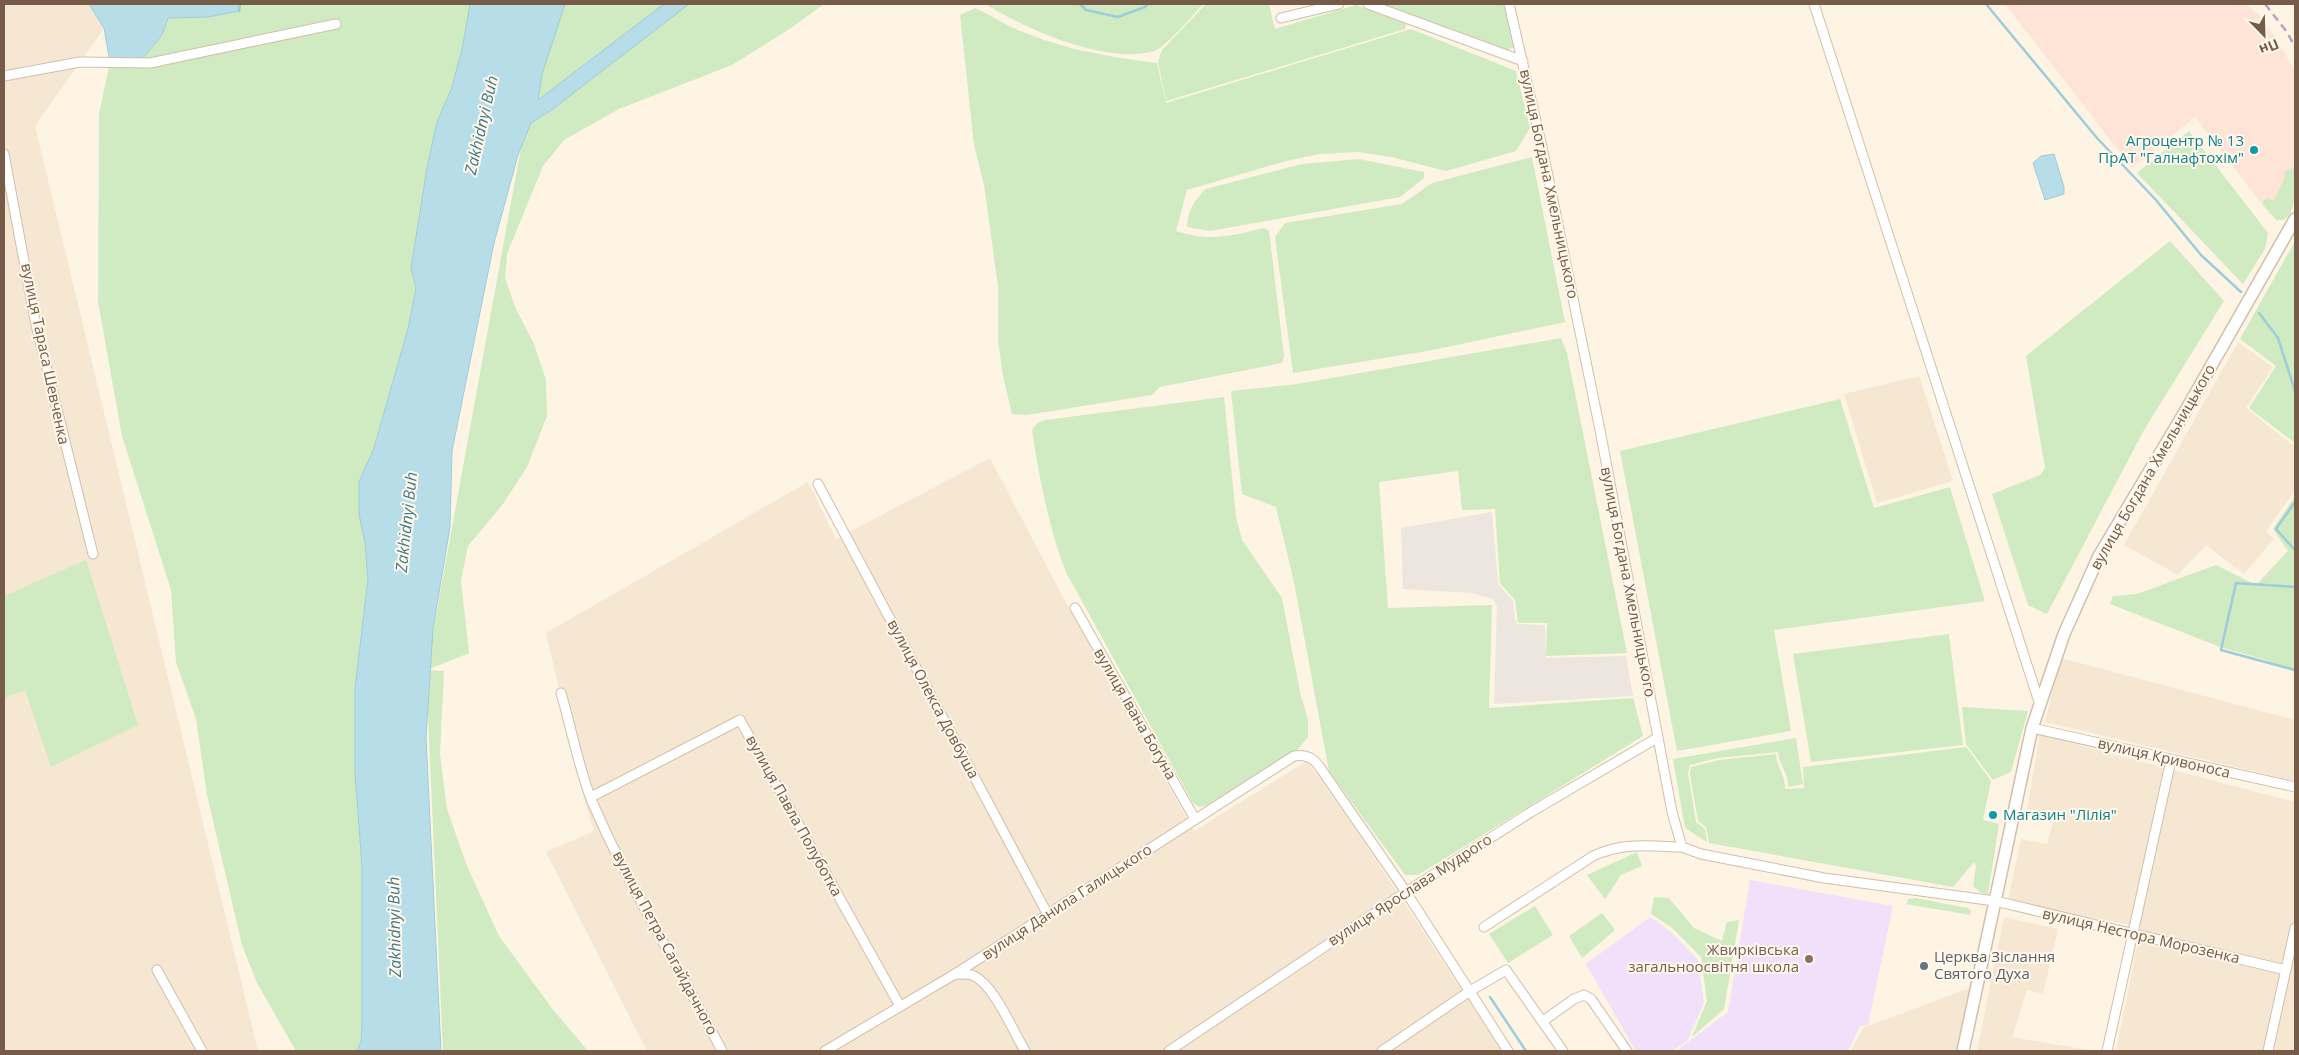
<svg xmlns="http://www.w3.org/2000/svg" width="2299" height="1055" font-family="'Open Sans',sans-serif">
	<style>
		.residential { fill: #f5e7d1 }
		.commercial { fill: #fee4d7 }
		.industrial { fill: #ece6de }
		.education { fill: #f1e0f9 }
		.green { fill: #d0ebc1 }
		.water { fill: #b7dee8; stroke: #9dcdda }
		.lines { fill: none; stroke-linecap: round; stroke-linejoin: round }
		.stream { stroke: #9dcdda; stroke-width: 2.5 }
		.minor-casing { stroke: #d1bfac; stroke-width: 11 }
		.tertiary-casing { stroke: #d1bfac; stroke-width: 14 }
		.minor { stroke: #fff; stroke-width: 9 }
		.tertiary { stroke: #fff; stroke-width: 11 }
		.rail { stroke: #b8a1c7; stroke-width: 2.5; stroke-dasharray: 8 5; stroke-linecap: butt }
		.culture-dot { fill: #0f9aa8; stroke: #fff8eb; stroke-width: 2 }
		.education-dot { fill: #8d6e63; stroke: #fff8eb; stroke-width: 2 }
		.worship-dot { fill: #6b7280; stroke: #fff8eb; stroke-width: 2 }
		.labels { text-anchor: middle; stroke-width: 4; stroke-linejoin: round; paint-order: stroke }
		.culture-label { font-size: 15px; fill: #0d838f; stroke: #fff8eb; text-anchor: end }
		.street-label { font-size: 15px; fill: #765b48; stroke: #fff8eb }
		.education-label { font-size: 15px; fill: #785e54; stroke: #fff8eb; text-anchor: end }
		.worship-label { font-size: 15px; fill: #5b616d; stroke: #fff8eb; text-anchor: start }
		.water-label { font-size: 16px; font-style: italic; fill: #417a8b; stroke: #fff8eb }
	</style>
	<rect width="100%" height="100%" fill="#fdf4e3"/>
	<g class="residential">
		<path d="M4,4H89L104,28L35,126L258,1051H4Z"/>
		<path d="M2238,342L2273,367L2246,408L2295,447V490L2266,531L2274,539L2244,574L2206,545L2178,575L2124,545Z"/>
		<path d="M1919,376L1953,481L1877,503L1844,394Z"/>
		<path d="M990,458L1065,601L1194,831L1307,761L1350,821L1502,1051H647L546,852L594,831L585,802L546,633L808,482L836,539Z"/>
		<path d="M2061,658L2295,720V781L2045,722Z"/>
		<path d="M2040,735L2295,802V1051H2116L2141,927L2008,901L2021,839L2047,844L2054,818L2027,809Z"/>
		<path d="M2004,917L2058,929L2043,994L2027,990L2012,1037L2094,1051H1977Z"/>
		<path d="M1970,988L1956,1051H1851L1863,1028Z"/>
	</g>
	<path class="commercial" d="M2005,4H2247L2260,16L2279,43L2295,71V203L2270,215L2195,117L2132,168Z"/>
	<path class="industrial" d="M1492,512L1498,584L1513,601L1516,624L1545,625L1546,658L1626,656L1633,696L1494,704L1497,606L1493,599L1472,593L1403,589L1401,528Z"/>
	<g class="education">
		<path d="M1750,880L1893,906L1868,1025L1860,1026L1848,1051H1676L1728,1012Z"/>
		<path d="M1650,917L1670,931L1698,960L1704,1003L1687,1041L1672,1051H1636L1586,964Z"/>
	</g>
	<g class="green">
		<path d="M238,4H470L462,50L451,90L437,122L427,168L411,268L416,288L408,329L374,448L359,482V514L365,542L368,579L355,689V773L362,867V1026L361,1042L357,1051H296L257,983L242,945L207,795L196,719L176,662L171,590L122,436L98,302L99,114L110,62L139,63L162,35L168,18H186L239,11Z"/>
		<path d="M547,4H824L791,28L732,65L619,109L564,140L543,166L507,254L505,278L515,307L534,344L546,380L547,416L527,467L503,504L468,546L461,581L469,653L427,670L444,671L440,754L447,809L467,866L499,936L551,1007L588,1051H443L426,671Z"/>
		<path d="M985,4H1203C1194,14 1166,47 1154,51C1105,65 1026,29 985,4Z"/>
		<path d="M1206,4H1269L1275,29L1356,5L1406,24L1405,29L1166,101L1158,62L1162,50Z"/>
		<path d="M1377,4H1504L1514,47L1505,51Z"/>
		<path d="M975,8C991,15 1006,26 1023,32C1066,50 1111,57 1157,63L1166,103L1411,29L1516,71L1530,128L1516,151L1446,171L1391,157L1358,152L1319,154L1286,161L1187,190L1176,231C1209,242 1231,236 1264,228L1269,231L1284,356L1282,363L1160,387L1152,395L1027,415L1012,414L1003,376L998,340V286L984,185L974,145L960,15Z"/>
		<path d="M2189,131L2268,233L2265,249L2243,284L2137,173Z"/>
		<path d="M1532,157L1565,322L1433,350L1293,373L1275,237L1285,223L1402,204L1432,183Z"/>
		<path d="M1359,159L1424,172V178L1400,197L1210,231L1187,227C1187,211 1195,199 1206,189L1302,164Z"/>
		<path d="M2295,167C2295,182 2299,224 2276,220L2262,203L2266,198L2274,200L2283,182L2285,171Z"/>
		<path d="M2170,241L2224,301L2144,430L2047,614L2028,605L1992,494L2040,475L2045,468L2026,356Z"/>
		<path d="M2295,241V443L2249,408L2276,366L2240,339Z"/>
		<path d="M1561,338L1567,353L1627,653L1546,656L1547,623H1518L1515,600L1500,583L1495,509L1462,510L1458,471L1379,482L1388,608L1492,605L1489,708L1633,698L1643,736L1418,875H1405L1329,771L1294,582L1276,507L1242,494L1231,391L1297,384Z"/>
		<path d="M1224,397L1236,517L1242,540L1282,598L1300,692L1308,720V737L1297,750L1205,806L1199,807L1193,803L1067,574C1049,531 1039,475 1032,430L1037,423L1045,420Z"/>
		<path d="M1840,399L1874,508L1950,487L1985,601L1774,630L1791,731L1677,751L1620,451Z"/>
		<path d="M2295,496V672L2266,660L2223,648L2110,604L2113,596L2137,594L2216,565L2256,585L2288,551L2273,529Z"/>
		<path d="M86,560L138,725L51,767L25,690L4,698V596Z"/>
		<path d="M1949,634L1963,745L1811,762L1793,654Z"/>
		<path d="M1962,707L2028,711L2011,772L1993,780L1966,744Z"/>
		<path d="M1796,738L1803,784L1788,787C1788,771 1780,768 1778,752L1718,758L1690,765L1688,773L1696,822L1705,829L1707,842L1685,828L1673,759Z"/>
		<path d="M1966,747L1991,781L1983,820L1999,824L1988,894L1981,893L1973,886L1976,866L1974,862L1953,887L1709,843L1706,827L1698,821L1690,774L1691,767L1719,760L1776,754C1777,769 1785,773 1785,789L1804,788L1803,767Z"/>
		<path d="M1637,852L1642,866L1621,875L1605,899L1587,875Z"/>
		<path d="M1654,897L1669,898L1694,928L1722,941L1727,922L1739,920L1724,1009L1692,1037L1707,1001L1701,957L1671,927L1651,914Z"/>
		<path d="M1915,898L1968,908L1971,911L1970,915L1906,904L1909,899Z"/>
		<path d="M1535,906L1553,935L1508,963L1489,934Z"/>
		<path d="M1602,913L1615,930L1582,958L1569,936Z"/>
	</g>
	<g class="water">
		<path d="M89,4H238L239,11L208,17L168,18L162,35L139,63L110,62L104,28Z"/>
		<path d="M470,4H565L542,74L538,100L664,4H689L553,109L531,123L518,155L494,243L452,451L450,527L433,629L426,737L441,1051H357L361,1042L362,1026V867L355,773V689L368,579L365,542L359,514V482L374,448L408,329L416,288L411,268L427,168L437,122L451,90L462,50Z"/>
		<path d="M2054,154L2064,187V194L2045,200L2033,163L2041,156Z"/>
	</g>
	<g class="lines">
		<g class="stream">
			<path d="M1080,4L1086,10L1118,17L1145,7L1148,4"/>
			<path d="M1986,4L2097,138L2156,200L2201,255L2241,292"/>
			<path d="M239,11L240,4"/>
			<path d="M2259,313L2278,338L2295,391"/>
			<path d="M2295,502L2276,529L2295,550"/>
			<path d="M2295,587L2236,583L2221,650L2295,670"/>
			<path d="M1490,997L1526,1051"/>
		</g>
		<g class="minor-casing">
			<g id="minor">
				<path d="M1368,4L1523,61"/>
				<path d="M1509,4L1542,147L1600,430L1672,812L1682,847L1701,854L1824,878L1995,901L2286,970"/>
				<path d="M1814,4L2039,702"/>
				<path d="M1281,18L1339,4"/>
				<path d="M4,76L80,62L150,63L336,24"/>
				<path d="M4,154L36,325L93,554"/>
				<path d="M818,484L1048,915"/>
				<path d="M1075,608L1195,819"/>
				<path d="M561,693C571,727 578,765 591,799C628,886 679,967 722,1051"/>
				<path d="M2032,728L2295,787"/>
				<path d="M591,797L740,720L900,1006"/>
				<path d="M1484,927L1593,856C1624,842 1648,846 1682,847"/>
				<path d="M157,970L202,1051"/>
				<path d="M955,974C961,974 969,973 974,976C994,985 1013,1031 1025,1051"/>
				<path d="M1543,1021L1574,999L1584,995L1591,999L1627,1051"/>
				<path d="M825,1051L955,974L1294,756C1307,754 1314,758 1321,769L1406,892L1508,1051"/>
				<path d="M1169,1051L1406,892L1531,812L1657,738"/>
				<path d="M1382,1051L1470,991L1506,970L1563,1051"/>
				<path d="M2107,1051L2171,760"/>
				<path d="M2268,1051L2295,928"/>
			</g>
		</g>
		<g class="tertiary-casing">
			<path id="tertiary" d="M1963,1051L2032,728L2064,634L2099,556L2186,410L2295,219"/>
		</g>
		<use href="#minor" class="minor"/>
		<use href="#tertiary" class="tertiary"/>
		<path class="rail" d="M2265,4L2287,32L2295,47"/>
	</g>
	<g class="culture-dot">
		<circle cx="2254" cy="150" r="5"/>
		<circle cx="1993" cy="815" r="5"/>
	</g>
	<circle class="education-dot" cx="1809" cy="959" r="5"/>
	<circle class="worship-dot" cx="1924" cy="966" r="5"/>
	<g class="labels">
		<g class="culture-label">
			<text x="2244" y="146">Агроцентр № 13<tspan x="2244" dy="17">ПрАТ "Галнафтохім"</tspan></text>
			<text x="2003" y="820" text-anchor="start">Магазин "Лілія"</text>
		</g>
		<g class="street-label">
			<text transform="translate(1549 184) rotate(78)" y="5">вулиця Богдана Хмельницького</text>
			<text transform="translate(45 354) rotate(78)" y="5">вулиця Тараса Шевченка</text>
			<text transform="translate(2153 467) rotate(-60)" y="5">вулиця Богдана Хмельницького</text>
			<text transform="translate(1628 582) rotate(79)" y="5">вулиця Богдана Хмельницького</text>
			<text transform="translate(933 699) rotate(62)" y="5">вулиця Олекса Довбуша</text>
			<text transform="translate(1135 714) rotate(60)" y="5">вулиця Івана Богуна</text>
			<text transform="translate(2164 758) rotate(13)" y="5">вулиця Кривоноса</text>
			<text transform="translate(794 816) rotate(61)" y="5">вулиця Павла Полуботка</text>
			<text transform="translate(1410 890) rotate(-33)" y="5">вулиця Ярослава Мудрого</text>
			<text transform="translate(1067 902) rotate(-33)" y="5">вулиця Данила Галицького</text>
			<text transform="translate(2141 936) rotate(13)" y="5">вулиця Нестора Морозенка</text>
			<text transform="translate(665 943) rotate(62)" y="5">вулиця Петра Сагайдачного</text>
		</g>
		<g class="education-label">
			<text x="1799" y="955">Жвирківська<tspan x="1799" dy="17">загальноосвітня школа</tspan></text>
		</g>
		<g class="worship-label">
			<text x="1934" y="962">Церква Зіслання<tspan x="1934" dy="17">Святого Духа</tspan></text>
		</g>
		<g class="water-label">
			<text transform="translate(481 125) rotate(-77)" y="6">Zakhidnyi Buh</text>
			<text transform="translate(406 522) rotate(-84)" y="6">Zakhidnyi Buh</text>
			<text transform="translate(394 927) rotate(-91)" y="6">Zakhidnyi Buh</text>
		</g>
	</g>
	<rect width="2299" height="1055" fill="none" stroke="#765b48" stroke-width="10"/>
	<g transform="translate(2264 35) rotate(157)" stroke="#fff8eb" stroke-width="4" paint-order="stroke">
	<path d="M0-4L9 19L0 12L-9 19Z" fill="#765b48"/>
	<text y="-8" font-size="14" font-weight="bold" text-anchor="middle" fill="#765b48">Пн</text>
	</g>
</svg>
